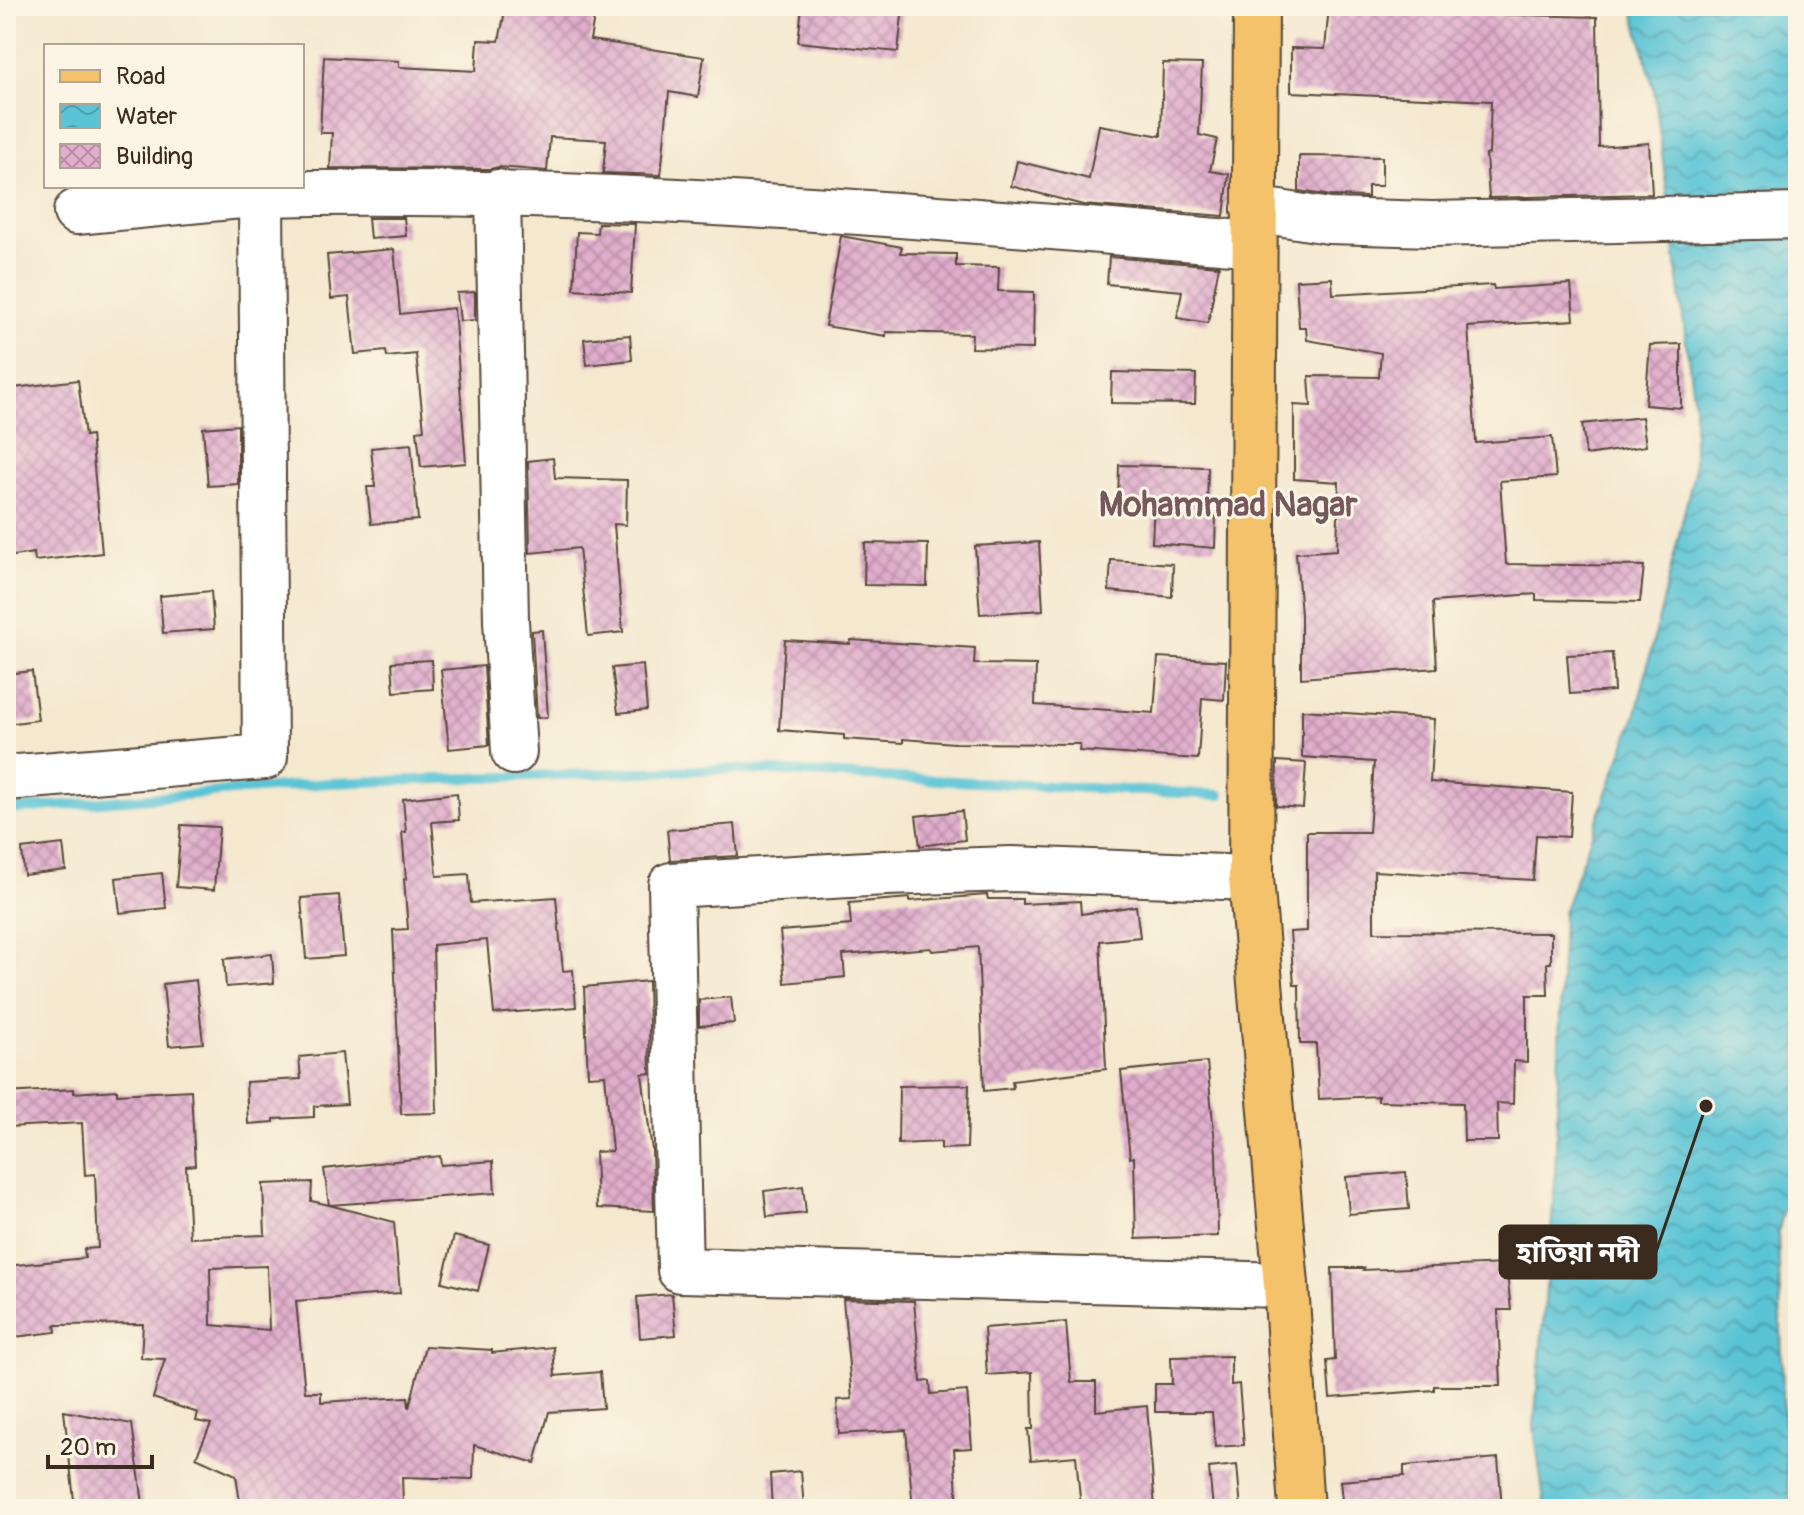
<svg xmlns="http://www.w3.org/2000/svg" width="1804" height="1515" font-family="Pangolin,'Noto Sans Bengali',sans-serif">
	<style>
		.water { fill: url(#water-waves); stroke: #4a777a; stroke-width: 2 }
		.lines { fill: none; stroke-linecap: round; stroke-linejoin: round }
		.stream { stroke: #5ac4d6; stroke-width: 10 }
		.building { fill: url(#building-cross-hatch); fill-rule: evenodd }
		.minor-casing { stroke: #574639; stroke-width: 48 }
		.major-casing { stroke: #574639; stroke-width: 48 }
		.minor { stroke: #fff; stroke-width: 44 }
		.major { stroke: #f3c26a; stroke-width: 44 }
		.labels { text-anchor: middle; stroke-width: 6; stroke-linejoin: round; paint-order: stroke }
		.district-label { font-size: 34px; font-weight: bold; fill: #75585b; stroke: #fcf5e5 }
		.leader { fill: none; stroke: #3b2a1e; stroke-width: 3 }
		.callout-dot { fill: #3b2a1e; stroke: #fcf5e5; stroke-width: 3 }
		.callout { fill: #3b2a1e; stroke: #3b2a1e; stroke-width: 3 }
		.callout-label { font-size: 28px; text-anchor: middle; font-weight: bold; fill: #fff }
	</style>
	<defs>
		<pattern id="water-waves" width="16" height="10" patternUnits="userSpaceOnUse" patternTransform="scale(2)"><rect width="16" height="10" fill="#5ac4d6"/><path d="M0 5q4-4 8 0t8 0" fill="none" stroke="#4c9fad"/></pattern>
		<pattern id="building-cross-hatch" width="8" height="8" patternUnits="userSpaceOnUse" patternTransform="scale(2)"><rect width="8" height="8" fill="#e1aecd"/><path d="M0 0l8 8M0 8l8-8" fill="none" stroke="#b88ea6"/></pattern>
	</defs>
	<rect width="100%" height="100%" fill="#fcf5e5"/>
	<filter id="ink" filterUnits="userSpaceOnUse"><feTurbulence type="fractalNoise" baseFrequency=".0125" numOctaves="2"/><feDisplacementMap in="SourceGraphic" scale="16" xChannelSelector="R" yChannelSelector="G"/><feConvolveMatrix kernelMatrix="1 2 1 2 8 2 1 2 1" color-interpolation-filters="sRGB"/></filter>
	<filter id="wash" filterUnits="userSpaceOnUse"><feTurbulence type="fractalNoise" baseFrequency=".006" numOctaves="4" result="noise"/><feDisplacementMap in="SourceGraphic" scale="32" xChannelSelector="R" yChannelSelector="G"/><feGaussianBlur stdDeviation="1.8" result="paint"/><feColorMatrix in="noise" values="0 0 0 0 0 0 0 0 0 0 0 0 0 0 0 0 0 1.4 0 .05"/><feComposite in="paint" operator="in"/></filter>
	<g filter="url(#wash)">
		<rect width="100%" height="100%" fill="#f4e8cf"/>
		<path class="water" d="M1632,6H1798V1153L1778,1233L1785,1458L1791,1509H1545L1534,1427L1555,1184L1563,913L1636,714L1694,472V404L1654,89Z"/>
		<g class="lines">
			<path class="stream" d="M6,810L330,783L729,769L1220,795"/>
		</g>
		<g id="blocks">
			<g class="building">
				<path d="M506,6H596L590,40L704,57L698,97L669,92L661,175L603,173L606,140L550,137L547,171L498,167L490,169L330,168L332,133H320L324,57L399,61V67L476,71L478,40L499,41Z"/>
				<path d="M802,6H903L898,52L798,42Z"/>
				<path d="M1329,6H1483L1482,14L1597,17L1599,147L1649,143L1652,194L1489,198L1486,155L1489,154L1491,101L1291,92V48L1325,49Z"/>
				<path d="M1163,63L1202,64L1199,135L1217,139L1210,171L1229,174L1224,216L1083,205L1011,186L1017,161L1089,179L1099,125L1161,136Z"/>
				<path d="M1299,156L1382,157V186H1368V197L1331,196L1299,191Z"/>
				<path d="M368,218H404L406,236L370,239Z"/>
				<path d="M598,223L635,224L631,293L574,289L577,232L597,233Z"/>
				<path d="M841,236L902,247L900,253L956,254V266L999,267L998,291L1034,292L1033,349L971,348L972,334L886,332V336L825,326Z"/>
				<path d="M394,249L400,314L454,308L466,463L421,467L417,431L424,430L416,354L387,357L386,351L355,354L349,297L331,299L327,255Z"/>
				<path d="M1109,257L1219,266L1208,323L1177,318L1182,291L1107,284Z"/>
				<path d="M1332,278L1333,294L1493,285L1494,289L1571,284L1574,320L1468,327L1476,443L1552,437L1556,477L1500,481L1506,564L1644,566L1640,602L1536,600V594L1433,602L1437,668L1301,678V615L1296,553L1337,550L1339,482L1294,479V405L1311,406L1309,376L1379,377L1381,353L1307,340L1306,327H1299L1296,280Z"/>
				<path d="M475,292V320L460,321L457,293Z"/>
				<path d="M630,335L632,360L587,365L584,339Z"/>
				<path d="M1681,344V408L1645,405L1650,345Z"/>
				<path d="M1112,372L1196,374L1195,404L1111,403Z"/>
				<path d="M78,380L85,436L91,435L102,553L35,561L34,553L6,557V389Z"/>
				<path d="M1642,417L1646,446L1586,455L1582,424Z"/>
				<path d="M238,425V484L208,486L203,428Z"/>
				<path d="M411,444L418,520L371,524L367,487H375L371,448Z"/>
				<path d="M553,458L555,478L627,480L626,525L614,524L623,632L588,636L579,548L530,553L528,461Z"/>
				<path d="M1119,465L1208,467L1207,515H1216L1215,548L1152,543L1154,502L1118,501Z"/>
				<path d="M1039,542L1043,610L980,614L975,546Z"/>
				<path d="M865,543L928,544L927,586L864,585Z"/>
				<path d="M1111,560L1173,564L1172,597L1109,591Z"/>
				<path d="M211,591L214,629L163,633L160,596Z"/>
				<path d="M542,630L548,717L537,718L532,631Z"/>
				<path d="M785,640L850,644L851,640L975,648L974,664L1036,665L1035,705L1154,713L1158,657L1226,661L1224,700L1202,698L1198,759L1079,751L1080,744L955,743L903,739V743L844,739V735L779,730Z"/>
				<path d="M1612,653L1614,691L1570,694L1567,655Z"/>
				<path d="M432,660L433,689L394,692L392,662Z"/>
				<path d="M643,665L647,710L618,713L612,668Z"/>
				<path d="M484,666L489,745L449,749L441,670Z"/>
				<path d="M32,671L38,720L6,724V674Z"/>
				<path d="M1302,710L1434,719L1430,782L1572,792L1569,837L1536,835L1533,880L1374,871V932L1551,933V963H1547L1548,995H1527V1062L1514,1061L1513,1104L1497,1103L1498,1141H1464L1463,1103L1378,1101V1096L1319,1099L1316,1044H1300L1299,985H1294L1290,932L1307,931V832H1369L1374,762L1302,757Z"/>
				<path d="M1277,761L1306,763L1303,808L1276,806Z"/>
				<path d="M457,793L459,820L432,822L437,876L469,874L471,903L556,897L563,971L573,970L576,1007L494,1014L487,940L433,945L437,1113L401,1114L393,930L408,929L404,879H406L402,832H406L403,799Z"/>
				<path d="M962,811L965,840L920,846L916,816Z"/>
				<path d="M735,824L738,856L670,860L667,830Z"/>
				<path d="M181,825L219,827L214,890L176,887Z"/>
				<path d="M63,844L66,870L24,875L22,849Z"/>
				<path d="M162,873L166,908L120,913L116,878Z"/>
				<path d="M339,895L344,956L306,959L301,898Z"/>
				<path d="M987,895L988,899H1022V904L1080,901L1081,914L1136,906L1140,937L1100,941L1106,1069L1012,1081L1013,1088L984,1091L978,947L932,951L931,948L843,955L845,977L785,983L780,931L851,925L849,903L910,898V901Z"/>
				<path d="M272,954L274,983L226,987L224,959Z"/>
				<path d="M196,980L203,1043L169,1046L163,984Z"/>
				<path d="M648,981L650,1073L642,1074L652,1150L654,1211L597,1208L595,1152L612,1151L605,1075L588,1076L584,987Z"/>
				<path d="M731,997L734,1023L699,1026V1000Z"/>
				<path d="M342,1053L347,1104L314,1106V1117L274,1119V1122L248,1124L246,1082L301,1079L299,1057Z"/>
				<path d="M1207,1062L1216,1153L1218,1236L1136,1239L1134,1157L1130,1158L1121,1071Z"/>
				<path d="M969,1085L967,1148L941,1149V1142L898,1144L899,1086Z"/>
				<path d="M74,1089V1093L117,1090V1094L191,1090L195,1165L186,1166L190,1238L265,1235L263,1184L312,1182L311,1201L329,1205L324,1169L440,1156L441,1165L493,1161L495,1193L329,1205L394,1222L400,1293L296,1301L305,1392H321V1402L408,1397L409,1408L425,1346L492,1350V1353L553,1347L555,1376L600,1372L603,1408L549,1412L535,1463L474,1445L473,1479L402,1477L403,1504L351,1507V1509H241L236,1475L196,1457L211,1424L196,1421L198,1413L153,1398L165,1359L141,1358L143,1324L55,1325L56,1332L6,1338V1266L85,1258L84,1249L98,1248L95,1174L85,1175L82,1123L8,1127L6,1093ZM267,1266L269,1330L211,1325L210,1268Z"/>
				<path d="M1406,1172L1409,1209L1349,1214L1346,1177Z"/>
				<path d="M803,1186L806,1213L767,1217L764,1191Z"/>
				<path d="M454,1236L489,1245L478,1291L442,1282Z"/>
				<path d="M1506,1264L1511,1310H1498L1501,1386H1434V1390L1330,1398L1327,1361L1335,1360L1332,1268H1364L1363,1270Z"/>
				<path d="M672,1294L676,1335L640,1338L637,1297Z"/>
				<path d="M843,1299L914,1301L921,1382L930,1381L931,1394L967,1391L972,1448L954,1449L958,1509H913L906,1430L839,1434L837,1400L852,1399Z"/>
				<path d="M1066,1322L1071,1382H1096V1411L1147,1406L1155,1509H1109V1505L1081,1508L1076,1456L1031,1460L1028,1429H1033L1032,1372L987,1375L984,1328Z"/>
				<path d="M1231,1356V1385L1239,1384L1244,1445L1215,1447L1212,1412H1155V1384H1172L1171,1357Z"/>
				<path d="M64,1411L132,1424L143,1504L105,1509H75Z"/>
				<path d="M1498,1458L1502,1509H1343L1340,1481L1404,1476V1466Z"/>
				<path d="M1237,1465L1241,1509H1213L1209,1468Z"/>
				<path d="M801,1471L804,1509H772L770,1474Z"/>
			</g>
		</g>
	</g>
	<g filter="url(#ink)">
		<use href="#blocks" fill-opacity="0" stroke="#574639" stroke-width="2"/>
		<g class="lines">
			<g class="minor-casing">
				<g id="minor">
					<path d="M498,192L506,621L514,752"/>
					<path d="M261,194C593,186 923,216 1254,244"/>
					<path d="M1254,209L1329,221L1432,224L1798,216"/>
					<path d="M6,778L265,757L261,194L76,212"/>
					<path d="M1251,878L1012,869L885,873L671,885L680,1270L1286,1285"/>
				</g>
			</g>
			<g class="major-casing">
				<path id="major" d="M1256,6L1251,878L1286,1285L1301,1509"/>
			</g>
			<use href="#minor" class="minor"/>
			<use href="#major" class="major"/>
		</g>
	</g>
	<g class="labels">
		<g class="district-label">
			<text x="1228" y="516">Mohammad Nagar</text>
		</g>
	</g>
	<path class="leader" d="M1706 1106L1656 1252"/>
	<circle class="callout-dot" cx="1706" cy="1106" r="8"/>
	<rect class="callout" x="1500" y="1226" width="156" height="52" rx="8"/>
	<g class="callout-label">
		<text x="1578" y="1262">হাতিয়া নদী</text>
	</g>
	<rect width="1804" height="1515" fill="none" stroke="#fcf5e5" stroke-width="32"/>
	<rect x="44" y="44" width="260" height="144" fill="#fcf5e5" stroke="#afa495" stroke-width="2"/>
	<rect x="60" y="70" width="40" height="12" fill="#f3c26a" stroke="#afa495" stroke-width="2"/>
	<text x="116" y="84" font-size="24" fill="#3b2a1e">Road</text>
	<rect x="60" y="104" width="40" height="24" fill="url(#water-waves)" stroke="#afa495" stroke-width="2"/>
	<text x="116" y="124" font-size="24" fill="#3b2a1e">Water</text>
	<rect x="60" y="144" width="40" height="24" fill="url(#building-cross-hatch)" stroke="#afa495" stroke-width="2"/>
	<text x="116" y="164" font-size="24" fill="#3b2a1e">Building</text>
	<path d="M48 1455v12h104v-12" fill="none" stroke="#3b2a1e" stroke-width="4"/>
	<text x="60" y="1455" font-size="24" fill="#3b2a1e" stroke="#fcf5e5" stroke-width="6" paint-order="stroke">20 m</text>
</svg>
